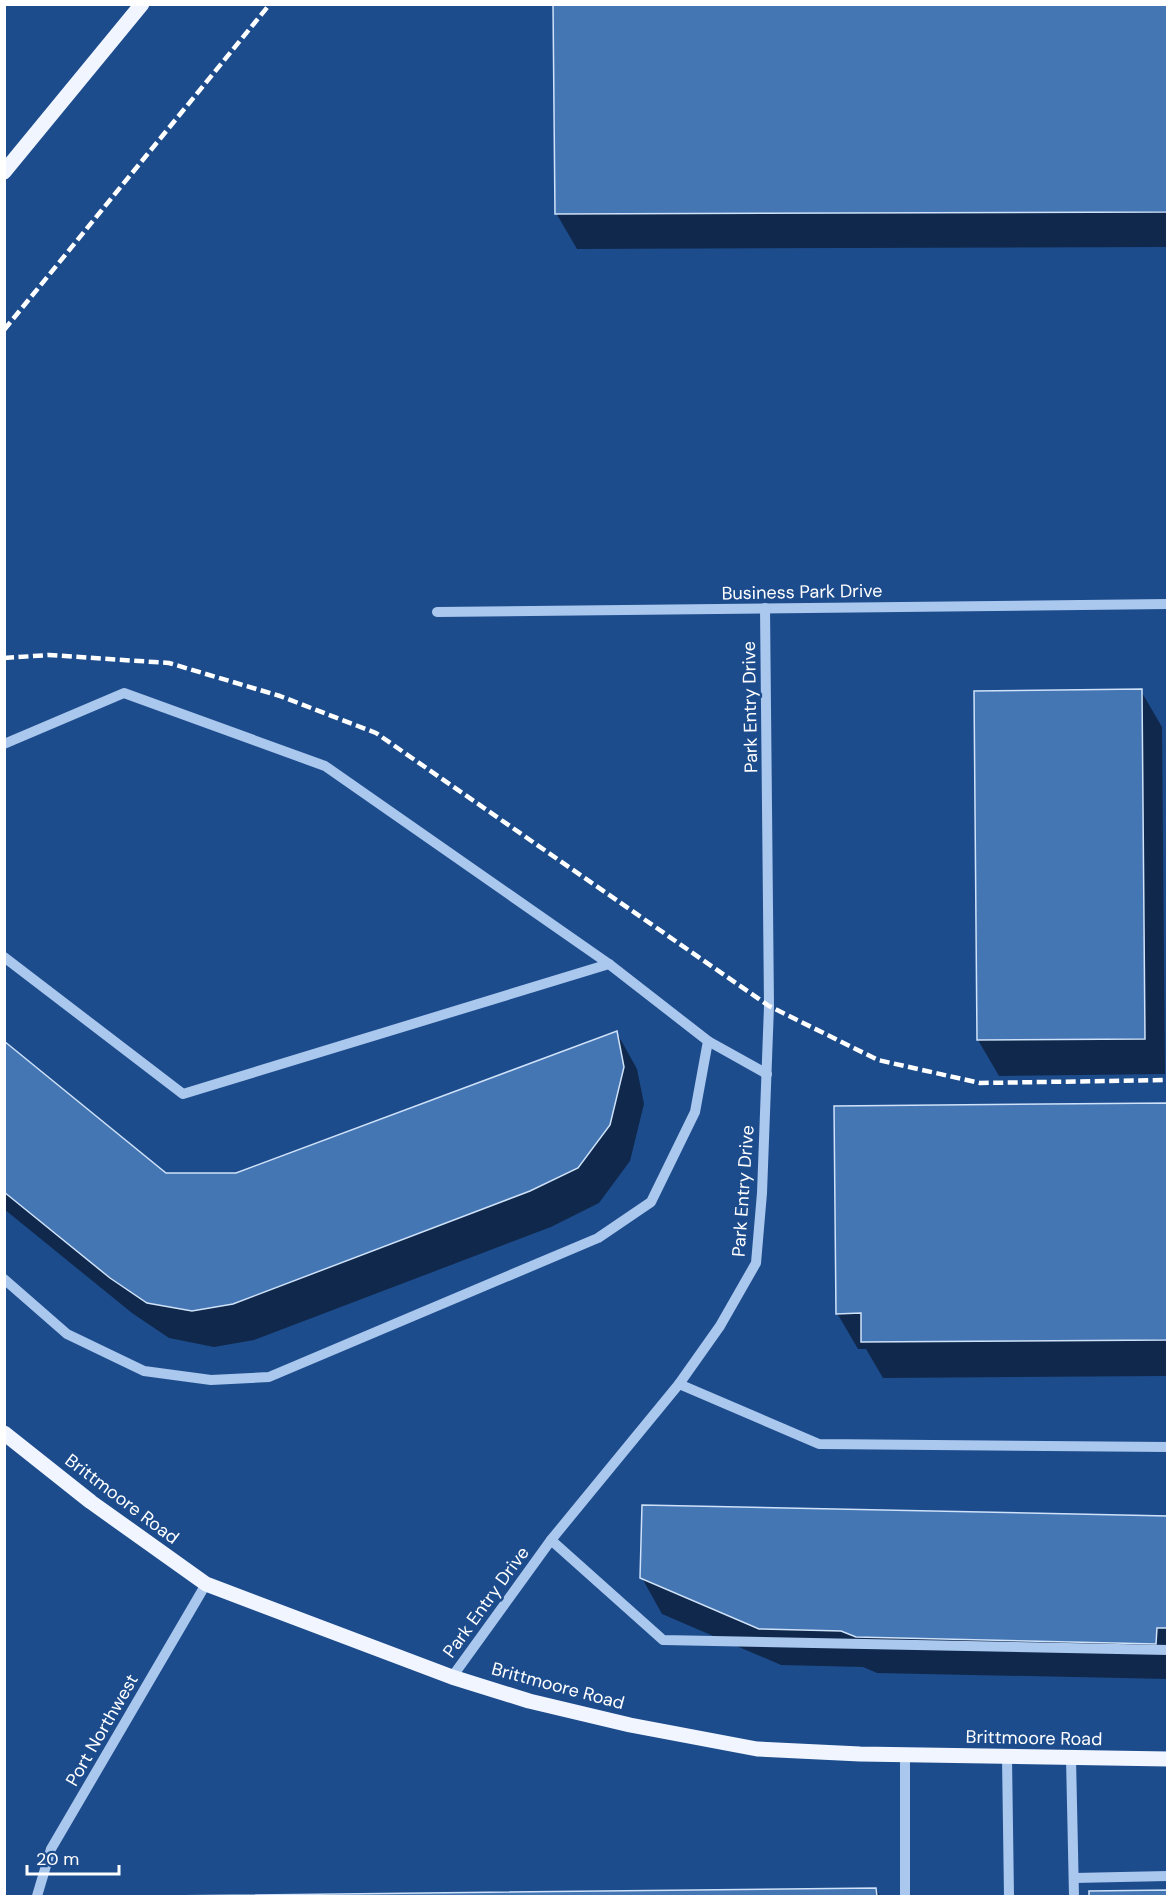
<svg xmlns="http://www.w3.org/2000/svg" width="1172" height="1901" font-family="'DM Sans',sans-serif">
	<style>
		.shadow { fill: #0007 }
		.building { fill: #4576b4; stroke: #cfe2f9; stroke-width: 1.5 }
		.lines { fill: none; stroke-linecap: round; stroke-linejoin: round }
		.minor { stroke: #aac7ed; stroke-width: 10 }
		.major { stroke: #f0f5ff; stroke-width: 15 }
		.rail { stroke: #fff; stroke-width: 4.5; stroke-dasharray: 10 4.5; stroke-linecap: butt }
		.labels { text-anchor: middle; stroke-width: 5; stroke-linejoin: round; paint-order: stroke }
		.street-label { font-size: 18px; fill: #fff; stroke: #1d4c8d }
	</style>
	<rect width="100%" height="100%" fill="#1d4c8d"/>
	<g class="shadow">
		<path d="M1168,4V247L577,249L556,213Z"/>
		<path d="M1141,691L1162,727L1165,1074L999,1076L978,1040Z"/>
		<path d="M617,1033L637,1069L644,1104L630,1161L599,1203L551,1227L254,1340L214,1347L169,1338L132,1313L4,1209V1042L166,1175H236Z"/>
		<path d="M1168,1105V1376L883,1378L866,1349H858L837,1313Z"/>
		<path d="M1168,1518V1679L877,1673L863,1667L781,1665L662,1614L642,1578Z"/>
		<path d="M876,1889L880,1896H233Z"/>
		<path d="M1168,1892V1896H1090V1893Z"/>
	</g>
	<g class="building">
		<path d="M553,4H1168V212L555,214Z"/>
		<path d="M1142,689L1145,1039L977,1040L974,691Z"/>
		<path d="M617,1031L624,1067L610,1125L578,1168L530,1191L233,1304L192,1311L147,1303L110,1278L4,1192V1041L166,1173H236Z"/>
		<path d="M1168,1103V1340L861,1342V1313L836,1314L834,1106Z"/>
		<path d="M642,1505L1168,1516V1628H1157L1156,1644L856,1637L841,1631L759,1629L640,1578Z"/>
		<path d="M876,1888L877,1896H160Z"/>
		<path d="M1168,1890V1896H1089V1891Z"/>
	</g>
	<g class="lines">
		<g class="minor">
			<path d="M437,612L1168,604"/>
			<path d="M4,744L124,693L325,766L609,964L708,1041L695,1112L651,1202L598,1238L269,1377L211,1380L144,1371L67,1334L4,1279"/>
			<path d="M4,957L183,1094L609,964"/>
			<path d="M708,1041L767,1074"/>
			<path d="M679,1384L819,1444L1168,1447"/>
			<path d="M551,1540L663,1640L1168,1650"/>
			<path d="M452,1677L551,1540L679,1384L720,1326L756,1263L762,1193L769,1006L765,608"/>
			<path d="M905,1755V1896"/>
			<path d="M1007,1757L1009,1896"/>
			<path d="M1071,1758L1074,1896"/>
			<path d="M1074,1878L1168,1876"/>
			<path d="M37,1896L51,1849L206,1584"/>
		</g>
		<g class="major">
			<path d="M4,172L142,4"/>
			<path d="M4,1433L91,1502L206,1584L452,1677L529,1701L630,1725L757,1749L860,1754L1168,1759"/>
		</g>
		<g class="rail">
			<path d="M4,330L270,4"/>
			<path d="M4,658L49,655L169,663L280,696L376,733L769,1006L878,1060L980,1083L1168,1080"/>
		</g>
	</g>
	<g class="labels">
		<g class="street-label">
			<text transform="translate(802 592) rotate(-1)" y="6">Business Park Drive</text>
			<text transform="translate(750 707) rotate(-91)" y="6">Park Entry Drive</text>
			<text transform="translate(743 1191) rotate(-86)" y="6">Park Entry Drive</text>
			<text transform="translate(122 1499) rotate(37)" y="6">Brittmoore Road</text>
			<text transform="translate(486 1602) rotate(-54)" y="6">Park Entry Drive</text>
			<text transform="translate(558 1686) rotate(15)" y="6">Brittmoore Road</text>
			<text transform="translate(102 1730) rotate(-60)" y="6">Port Northwest</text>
			<text transform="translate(1034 1738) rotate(1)" y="6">Brittmoore Road</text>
		</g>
	</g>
	<rect width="1172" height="1901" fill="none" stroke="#ffffff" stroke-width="12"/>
	<path d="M27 1865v9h92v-9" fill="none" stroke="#ffffff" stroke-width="3"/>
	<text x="36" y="1865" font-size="18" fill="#ffffff" stroke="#1d4c8d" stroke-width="4.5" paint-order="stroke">20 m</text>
</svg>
